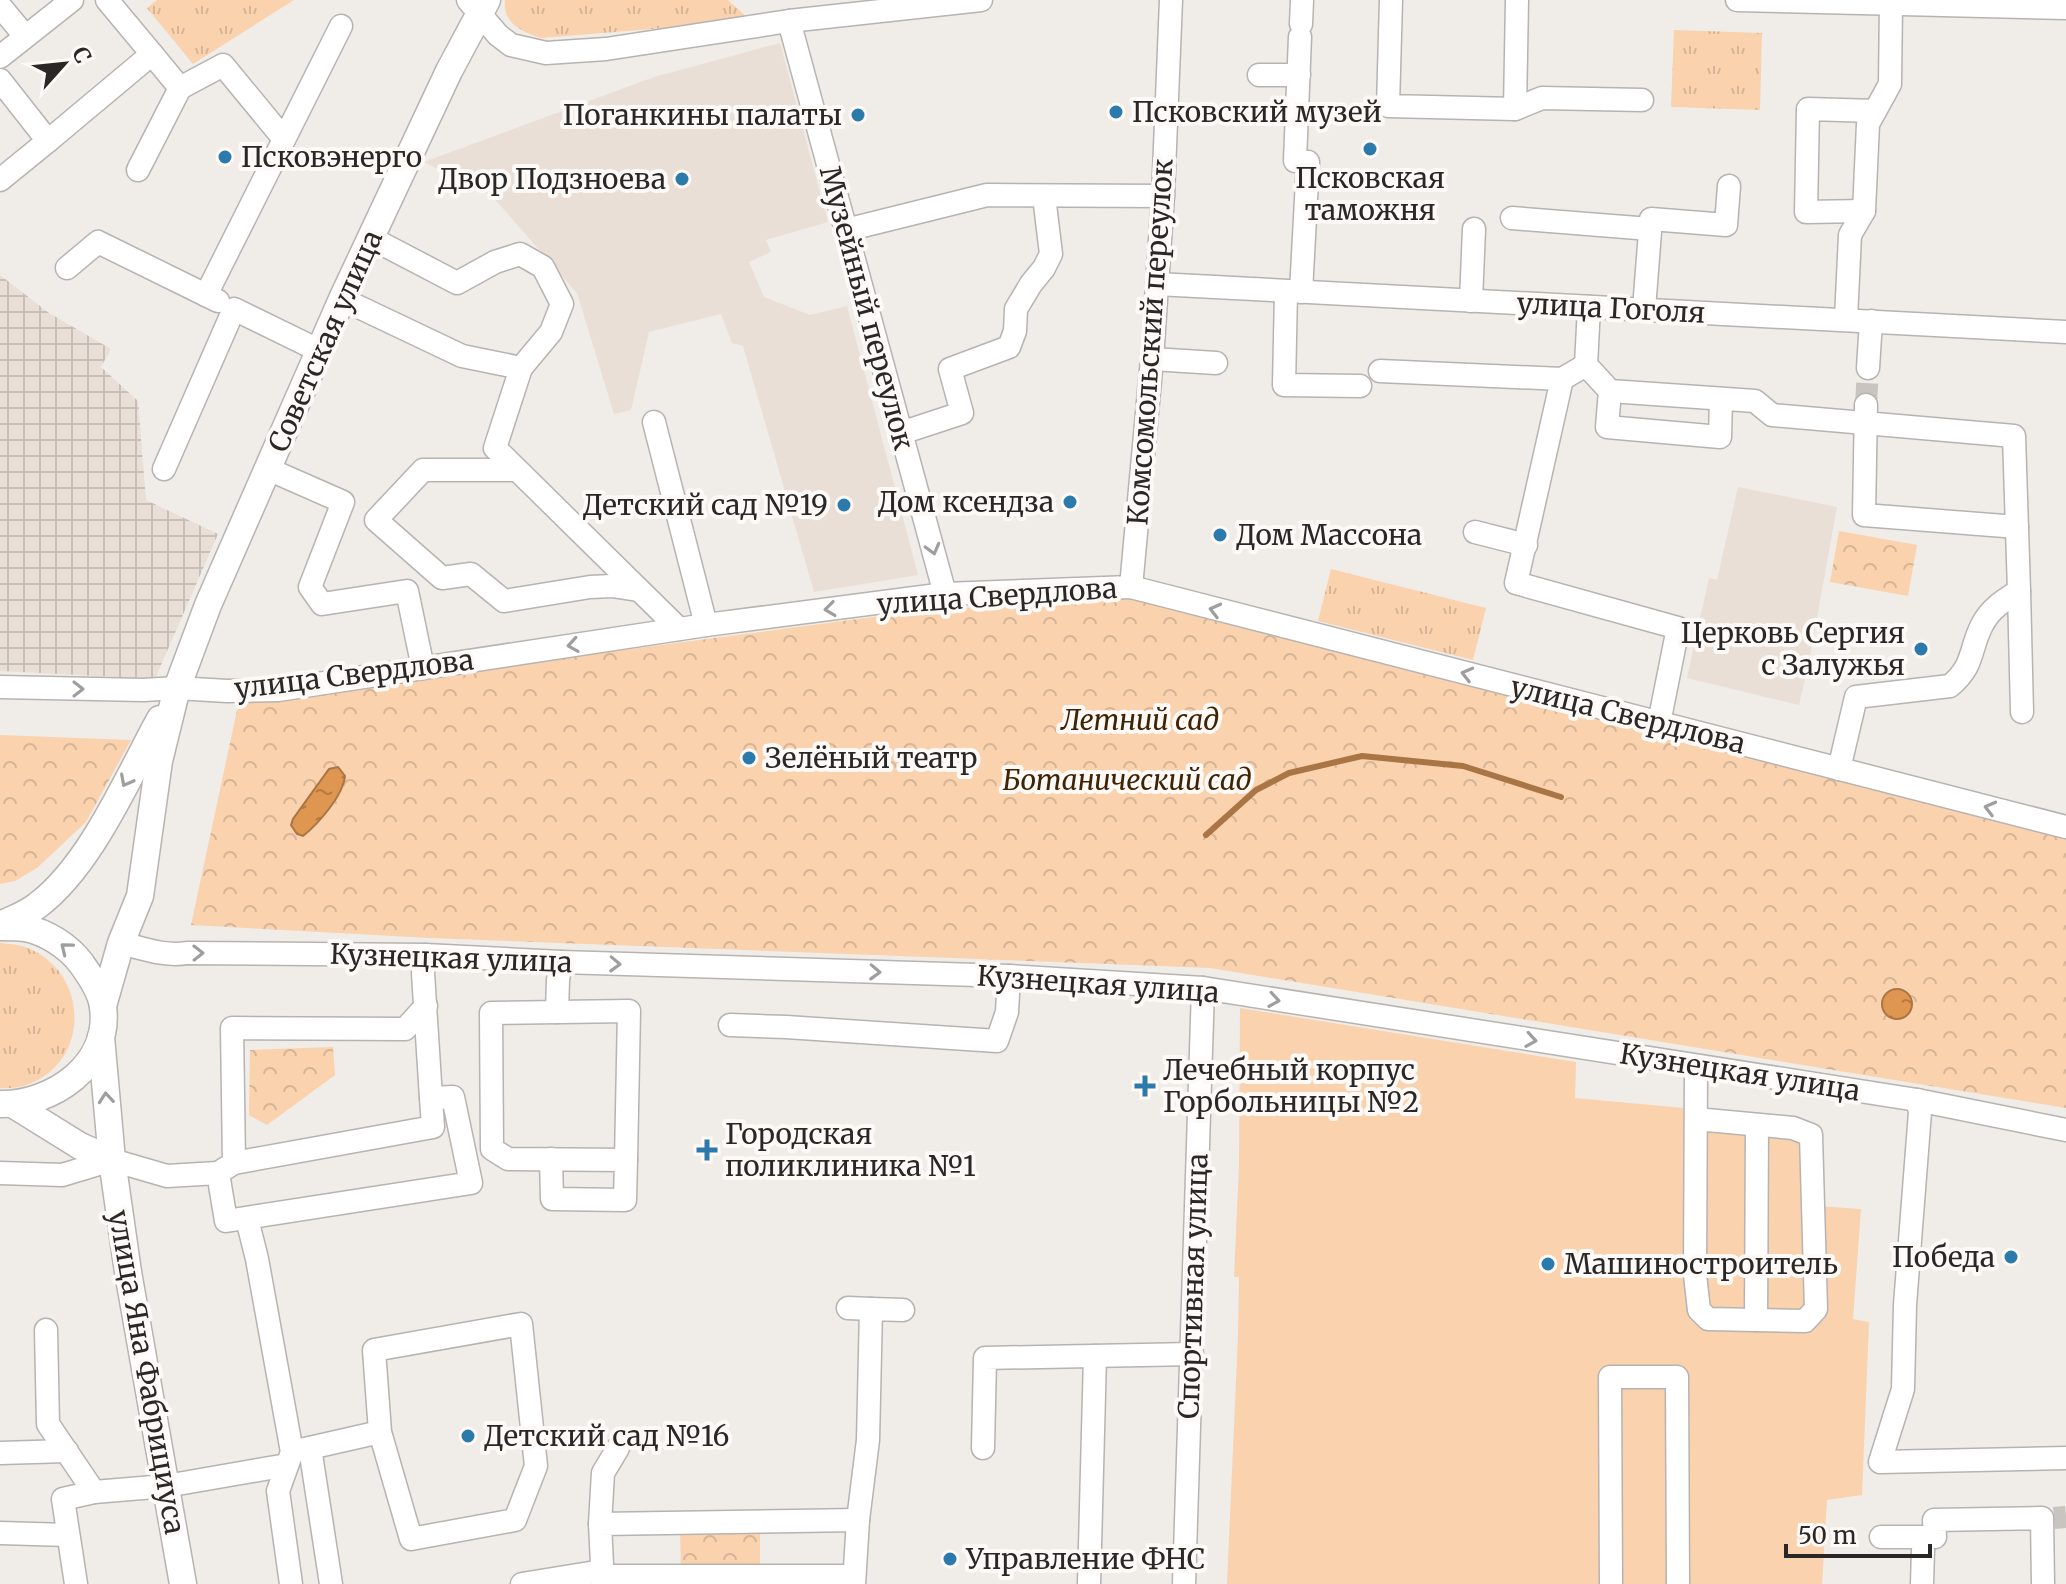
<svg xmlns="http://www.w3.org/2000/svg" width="2066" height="1584" font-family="Merriweather,serif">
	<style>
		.built { fill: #e9dfd6 }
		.industrial { fill: url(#industrial-grid) }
		.grass { fill: url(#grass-tufts) }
		.park { fill: url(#park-crowns) }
		.garden { fill: #fad2ae }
		.water { fill: url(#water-ripples); stroke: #a97544; stroke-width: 2 }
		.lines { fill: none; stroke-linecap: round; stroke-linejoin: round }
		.stream { stroke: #a97544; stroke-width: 6 }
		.minor-tunnel { stroke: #c8c5c1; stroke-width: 22; stroke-dasharray: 22 11; stroke-linecap: butt }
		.minor-casing { stroke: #b7b3b0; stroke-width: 25 }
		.major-casing { stroke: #b7b3b0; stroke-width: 29 }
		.minor { stroke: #fff; stroke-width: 22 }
		.major { stroke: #fff; stroke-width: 26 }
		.oneway { stroke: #9f9e9e }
		.poi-dot { fill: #2c79ab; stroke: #fdf9f6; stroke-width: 3 }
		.labels { text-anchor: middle; stroke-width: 8; stroke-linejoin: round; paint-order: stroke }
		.poi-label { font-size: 28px; fill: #2a2827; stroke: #fdf9f6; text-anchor: start }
		.street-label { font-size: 28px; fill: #2a2827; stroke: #fdf9f6 }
		.park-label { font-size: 28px; font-style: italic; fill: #402304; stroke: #fdf9f6 }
	</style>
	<defs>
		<pattern id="industrial-grid" width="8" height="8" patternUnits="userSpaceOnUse" patternTransform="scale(2)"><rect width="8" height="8" fill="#e9dfd6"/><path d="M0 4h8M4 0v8" fill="none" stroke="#c8bfb8"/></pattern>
		<pattern id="grass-tufts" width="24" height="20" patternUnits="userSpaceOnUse" patternTransform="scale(2)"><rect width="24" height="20" fill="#fad2ae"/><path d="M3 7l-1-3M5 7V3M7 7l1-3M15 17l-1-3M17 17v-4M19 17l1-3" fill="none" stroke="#d6b496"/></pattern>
		<pattern id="park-crowns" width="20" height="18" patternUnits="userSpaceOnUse" patternTransform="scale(2)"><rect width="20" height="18" fill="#fad2ae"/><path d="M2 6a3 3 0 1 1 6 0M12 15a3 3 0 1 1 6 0" fill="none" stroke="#d6b496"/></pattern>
		<pattern id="water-ripples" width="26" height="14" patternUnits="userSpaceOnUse" patternTransform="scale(2)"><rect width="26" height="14" fill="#df9651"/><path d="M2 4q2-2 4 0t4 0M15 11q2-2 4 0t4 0" fill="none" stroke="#b57a43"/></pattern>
	</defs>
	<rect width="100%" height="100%" fill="#f0ece8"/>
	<g class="built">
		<path d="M780,43L828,222L766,240L771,252L749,262L764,297L810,315L847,306L918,575L814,592L743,346L732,343L721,314L649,332L631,410L614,414L577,293L492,196L424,162L654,77Z"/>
		<path d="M1738,487L1837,507L1809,662L1799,705L1687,678L1709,578L1717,580Z"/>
	</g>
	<path class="industrial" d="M0,275L49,313L111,349L101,367L138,401L146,500L218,534L155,679L0,671Z"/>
	<g class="grass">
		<path d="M157,0H294L193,64L147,8Z"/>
		<path d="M505,0H728L751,21L541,38C522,32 502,23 505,0Z"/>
		<path d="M1674,30L1762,33L1760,110L1671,107Z"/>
		<path d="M1331,569L1486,608L1473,660L1318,621Z"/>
		<path d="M0,943C8,944 17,944 25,947C93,972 91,1070 19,1087C13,1088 6,1088 0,1088Z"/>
	</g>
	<g class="park">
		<path d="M1839,531L1917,545L1908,596L1830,582Z"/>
		<path d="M1127,595L2066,826V1108L1210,968L430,938L191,925L239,701L911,612Z"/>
		<path d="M0,735L131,740L86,822L37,868L15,881L0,884Z"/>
		<path d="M333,1047L335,1075L267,1125L249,1115L250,1050Z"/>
		<path d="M680,1531H760V1567L681,1568Z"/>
	</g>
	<path class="garden" d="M1240,1008L1576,1062L1575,1098L1717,1111L1820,1126L1816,1206L1861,1209L1853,1319L1869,1322L1862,1495L1827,1500L1822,1584H1227L1238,1336L1239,1277H1234L1239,1165Z"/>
	<g class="water">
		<path d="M338,767L345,776C343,796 318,824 303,836L297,834L291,825L293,819L329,769Z"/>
		<circle cx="1897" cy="1004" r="15"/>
	</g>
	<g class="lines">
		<path class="stream" d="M1206,835L1256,790L1289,773L1362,756L1463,766L1561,797"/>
		<g class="minor-tunnel">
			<path d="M1866,405L1868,368"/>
			<path d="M2054,1518L2066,1517"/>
		</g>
		<g class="minor-casing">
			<g id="minor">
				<path d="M468,0L498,35L511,45L546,53L606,49L789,21L981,0"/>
				<path d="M1391,0L1388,106L1515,109L1542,98L1642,100"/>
				<path d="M1737,0L2066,8"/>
				<path d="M0,6L25,36"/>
				<path d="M789,21L945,594"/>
				<path d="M1301,24L1302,0"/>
				<path d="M1300,37L1295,161L1308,162L1301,292"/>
				<path d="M152,54L180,88L223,65L284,139"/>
				<path d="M0,57L72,0"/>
				<path d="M1259,75H1299"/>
				<path d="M0,80L48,141L0,180"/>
				<path d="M1515,109L1517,0"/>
				<path d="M48,141L152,54L107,0"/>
				<path d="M138,170L180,88"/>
				<path d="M1864,211L1806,212L1808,109L1875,111"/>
				<path d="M1512,218L1650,229"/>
				<path d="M846,230L987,195L1163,196"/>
				<path d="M371,238L457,283L495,262L520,254L543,267L562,304L551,332L521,368L495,448L679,629"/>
				<path d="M67,268L98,242L218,301"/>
				<path d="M1157,284L2066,332"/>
				<path d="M1286,292L1284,385L1360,386"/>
				<path d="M206,295L341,26"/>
				<path d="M342,299L462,356L521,368"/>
				<path d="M1471,301L1474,229"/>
				<path d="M1589,307L1586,365L1610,391L1755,401L1772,415L2014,436L2019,591C2004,600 1990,609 1982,625C1969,650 1975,665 1950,686L1856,697L1839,769"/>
				<path d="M1644,309L1651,219L1726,225L1729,186"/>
				<path d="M1846,319L1850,235L1864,211L1868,124L1890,84L1891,3"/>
				<path d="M1152,359L1216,363"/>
				<path d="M1586,365L1562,379L1516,583L1678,628L1659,723"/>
				<path d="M1868,368L1871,321"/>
				<path d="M1380,371L1562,379"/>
				<path d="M1610,391L1607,427L1720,437L1721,399"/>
				<path d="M1866,405L1864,515L2017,527"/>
				<path d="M654,422L706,625"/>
				<path d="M901,433L962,413L950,369L1009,347L1015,331L1016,309L1031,284L1044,268L1051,254L1044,196"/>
				<path d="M164,469L234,309L320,351"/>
				<path d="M268,469L343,502L310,587L322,604L407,591L423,668"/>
				<path d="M517,470H423L376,520L442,578L471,574L504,601L590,587L612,586L638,590"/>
				<path d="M1475,532L1526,545"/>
				<path d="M1131,587L1152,359L1163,196L1171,0"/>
				<path d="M2019,591L2022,712"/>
				<path d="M0,687L143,690L177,688L227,691L278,690L706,625L945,594L1131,587L2066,827"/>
				<path d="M121,943C142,948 165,957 187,953L425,955L561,962L1009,976L1203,988L1917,1100L2066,1130"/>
				<path d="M629,1011L626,1160L508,1159L492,1149L491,1013Z"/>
				<path d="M557,1012L558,980L561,962"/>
				<path d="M730,1025L786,1027L997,1041L1007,1012L1009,976"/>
				<path d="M1917,1100L1920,1112L1905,1305L1903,1389L1880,1462L2066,1458"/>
				<path d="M1696,1119L1793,1128L1811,1135L1816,1309L1805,1321L1708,1319L1699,1310L1695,1275L1696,1066"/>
				<path d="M551,1159L552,1199L625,1200L626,1160"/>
				<path d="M234,1163L433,1127L431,1098"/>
				<path d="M0,1173L62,1175L112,1160L167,1176L218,1173L226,1221L471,1183L453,1097L431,1098L423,973L425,955"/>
				<path d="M218,1173L234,1163L232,1028L405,1029L426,1006"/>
				<path d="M247,1219L257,1259L292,1452L278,1491L291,1584"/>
				<path d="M848,1308L871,1309"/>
				<path d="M1756,1320L1757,1125"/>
				<path d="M46,1330L48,1424L94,1492L166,1486L287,1465"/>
				<path d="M310,1448L331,1584"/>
				<path d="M983,1448L985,1358L1192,1354"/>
				<path d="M292,1452L380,1432L374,1350L521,1324L536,1466L515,1520L411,1539L380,1432"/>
				<path d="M0,1453L67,1451"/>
				<path d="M858,1520L868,1440L871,1309L903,1310"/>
				<path d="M600,1524L603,1473L618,1448"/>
				<path d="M0,1533L68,1535"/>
				<path d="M1881,1537H1935L1934,1520L2042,1518L2043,1584"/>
				<path d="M602,1576H854"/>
				<path d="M76,1584L63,1499L94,1492"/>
				<path d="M522,1584L602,1571"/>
				<path d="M603,1584L600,1524L858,1520L854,1584"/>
				<path d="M1089,1584L1095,1356"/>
				<path d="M1184,1584L1203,988"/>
				<path d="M1611,1584L1610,1377H1677L1678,1584"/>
				<path d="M1922,1584L1923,1550"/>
			</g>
		</g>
		<g class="major-casing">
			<g id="major">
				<path d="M0,925C13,919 27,914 38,905C91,865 128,777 160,719"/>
				<path d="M0,927C8,927 17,927 25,928C46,932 68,946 81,963C90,976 101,991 103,1007C111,1065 52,1105 0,1104"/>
				<path d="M103,1006L121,943L140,896L159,761L177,688L208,605L342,299L449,71L487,0"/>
				<path d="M101,1037L112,1160L128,1272L183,1584"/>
				<path d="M14,1105L80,1146L112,1160"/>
			</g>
		</g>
		<use href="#minor" class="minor"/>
		<use href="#major" class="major"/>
	</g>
	<defs><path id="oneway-chevron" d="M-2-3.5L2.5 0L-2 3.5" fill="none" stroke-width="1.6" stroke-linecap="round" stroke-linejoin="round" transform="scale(2)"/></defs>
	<g class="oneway">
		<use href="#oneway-chevron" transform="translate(933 549) rotate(75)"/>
		<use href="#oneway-chevron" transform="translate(830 609) rotate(173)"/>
		<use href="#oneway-chevron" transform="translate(1215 610) rotate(-166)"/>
		<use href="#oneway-chevron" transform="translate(573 645) rotate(171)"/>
		<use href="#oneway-chevron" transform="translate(1467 674) rotate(-166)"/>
		<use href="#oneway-chevron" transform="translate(78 689)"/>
		<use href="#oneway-chevron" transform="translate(126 781) rotate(118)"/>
		<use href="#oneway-chevron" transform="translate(1990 808) rotate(-166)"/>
		<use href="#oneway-chevron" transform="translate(66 948) rotate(-141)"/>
		<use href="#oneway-chevron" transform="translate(198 953) rotate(-1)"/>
		<use href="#oneway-chevron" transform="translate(615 964) rotate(2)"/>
		<use href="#oneway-chevron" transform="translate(875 972) rotate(2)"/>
		<use href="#oneway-chevron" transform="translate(1274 1000) rotate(9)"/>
		<use href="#oneway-chevron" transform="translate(1531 1040) rotate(9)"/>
		<use href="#oneway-chevron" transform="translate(106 1098) rotate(-95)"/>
	</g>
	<g class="poi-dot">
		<circle cx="1116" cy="112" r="8"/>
		<circle cx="858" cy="115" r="8"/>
		<circle cx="1370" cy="149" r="8"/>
		<circle cx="225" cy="157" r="8"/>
		<circle cx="682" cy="179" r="8"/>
		<circle cx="1070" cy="502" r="8"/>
		<circle cx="844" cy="505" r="8"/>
		<circle cx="1220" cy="535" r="8"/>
		<circle cx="1921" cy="649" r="8"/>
		<circle cx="749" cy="758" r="8"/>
		<path d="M1141 1074h8v8h8v8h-8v8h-8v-8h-8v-8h8z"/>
		<path d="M703 1138h8v8h8v8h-8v8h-8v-8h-8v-8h8z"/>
		<circle cx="2011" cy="1257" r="8"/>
		<circle cx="1548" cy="1264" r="8"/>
		<circle cx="468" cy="1436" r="8"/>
		<circle cx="950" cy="1559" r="8"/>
	</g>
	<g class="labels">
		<g class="poi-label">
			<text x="1132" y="122">Псковский музей</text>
			<text x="842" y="125" text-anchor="end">Поганкины палаты</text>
			<text x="241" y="167">Псковэнерго</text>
			<text x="1370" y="188" text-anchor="middle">Псковская<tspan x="1370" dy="32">таможня</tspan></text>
			<text x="666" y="189" text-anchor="end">Двор Подзноева</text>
			<text x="1054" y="512" text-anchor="end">Дом ксендза</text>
			<text x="828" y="515" text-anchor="end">Детский сад №19</text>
			<text x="1236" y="545">Дом Масcона</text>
			<text x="1905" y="643" text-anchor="end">Церковь Сергия<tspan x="1905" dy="32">с Залужья</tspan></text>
			<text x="765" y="768">Зелёный театр</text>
			<text x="1163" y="1080">Лечебный корпус<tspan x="1163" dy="32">Горбольницы №2</tspan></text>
			<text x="725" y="1144">Городская<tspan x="725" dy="32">поликлиника №1</tspan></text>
			<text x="1995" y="1267" text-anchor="end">Победа</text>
			<text x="1564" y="1274">Машиностроитель</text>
			<text x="484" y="1446">Детский сад №16</text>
			<text x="966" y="1569">Управление ФНС</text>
		</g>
		<g class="street-label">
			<text transform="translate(867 308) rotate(75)" y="10">Музейный переулок</text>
			<text transform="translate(1611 308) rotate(3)" y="10">улица Гоголя</text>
			<text transform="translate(325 341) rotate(-66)" y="10">Советская улица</text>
			<text transform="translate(1150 342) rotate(-86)" y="10">Комсомольский переулок</text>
			<text transform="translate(997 596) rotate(-4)" y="10">улица Свердлова</text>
			<text transform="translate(354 674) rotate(-7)" y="10">улица Свердлова</text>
			<text transform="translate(1628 715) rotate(14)" y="10">улица Свердлова</text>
			<text transform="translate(451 958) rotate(2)" y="10">Кузнецкая улица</text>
			<text transform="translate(1098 984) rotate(4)" y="10">Кузнецкая улица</text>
			<text transform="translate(1740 1072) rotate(9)" y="10">Кузнецкая улица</text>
			<text transform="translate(1193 1286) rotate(-88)" y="10">Спортивная улица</text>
			<text transform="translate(147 1372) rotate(80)" y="10">улица Яна Фабрициуса</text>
		</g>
		<g class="park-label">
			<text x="1140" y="730">Летний сад</text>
			<text x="1127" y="790">Ботанический сад</text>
		</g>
	</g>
	<g transform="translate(64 64) rotate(63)" stroke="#fdf9f6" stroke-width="6" paint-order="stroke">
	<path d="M0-6L14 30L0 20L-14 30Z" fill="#2a2827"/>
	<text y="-12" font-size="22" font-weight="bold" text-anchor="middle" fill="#2a2827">С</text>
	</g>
	<path d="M1786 1544v12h144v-12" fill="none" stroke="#2a2827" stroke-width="4"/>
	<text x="1798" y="1544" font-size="24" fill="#2a2827" stroke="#fdf9f6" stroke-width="6" paint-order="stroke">50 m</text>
</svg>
